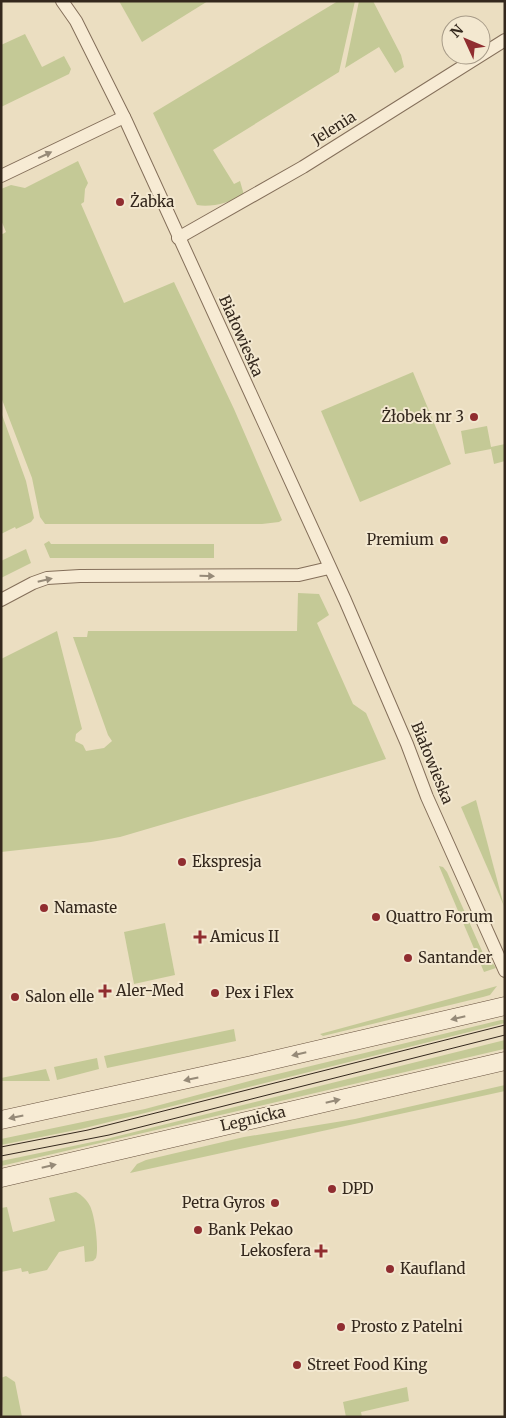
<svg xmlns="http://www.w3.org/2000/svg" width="506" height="1418" font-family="Merriweather,serif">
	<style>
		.green { fill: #c4c996 }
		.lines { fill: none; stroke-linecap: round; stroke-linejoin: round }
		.minor-casing { stroke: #846f5a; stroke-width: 14 }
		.secondary-casing { stroke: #66503d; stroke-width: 19 }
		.minor { stroke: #f7ebd4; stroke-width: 12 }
		.secondary { stroke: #f7ebd4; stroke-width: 18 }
		.tram { stroke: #34281d; stroke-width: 1 }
		.oneway { fill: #968a78 }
		.poi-dot { fill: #902d30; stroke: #f3e8d0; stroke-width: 2 }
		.labels { text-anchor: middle; stroke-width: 4; stroke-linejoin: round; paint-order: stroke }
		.street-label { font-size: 15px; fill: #34281d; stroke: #f3e8d0 }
		.poi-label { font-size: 15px; fill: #34281d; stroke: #f3e8d0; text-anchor: start }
	</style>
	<rect width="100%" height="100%" fill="#ebdec1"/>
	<g class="green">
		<path d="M119,1H208L142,42Z"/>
		<path d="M338,1H355L339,72L213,150L234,184L240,181L244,195C231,202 211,208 197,205L153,113Z"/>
		<path d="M359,1H373L401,55L404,67L395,73L379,47L345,68Z"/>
		<path d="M25,34L42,67L64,56L71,69L69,74L1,107V45Z"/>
		<path d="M78,161L88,183L85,189L84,202L81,204L124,303L174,282L234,409L282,520L279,522L262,524H45L40,517L32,478L1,397V235L6,232L1,220V189L11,185L25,188Z"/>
		<path d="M413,372L451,464L360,502L321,411Z"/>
		<path d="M1,412L26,481L34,518L31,522L16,529L15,527L1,534Z"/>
		<path d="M487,426L491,447L505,444V461L494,464L491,449L465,454L461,431Z"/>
		<path d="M49,541L51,544H214V558H50L44,544Z"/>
		<path d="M26,549L31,563L1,578V561Z"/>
		<path d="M298,593L319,594L329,615L317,623L353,704L366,713L386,759L120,837L91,842L1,852V659L57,631L82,729L76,734L75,741L83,745L86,751L104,748L112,741L108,735L73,637H87L88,631H297Z"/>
		<path d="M476,800L504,906L461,807Z"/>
		<path d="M439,866L443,867L447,872L486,960L492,962L496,968L484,972Z"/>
		<path d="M165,923L175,975L134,984L124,932Z"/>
		<path d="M497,986L490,995L483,997L323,1036L320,1034Z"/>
		<path d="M501,1020H505V1023L81,1129L1,1145V1139L145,1109L261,1078Z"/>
		<path d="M234,1029L236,1041L107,1068L104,1056Z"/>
		<path d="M505,1040L504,1049L1,1166V1161L102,1140Z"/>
		<path d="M97,1058L99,1069L57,1080L54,1067Z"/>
		<path d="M46,1069L50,1081H1V1078Z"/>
		<path d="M505,1085V1091L130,1173L137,1164L146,1160L244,1137L355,1119Z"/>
		<path d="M76,1192C82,1195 87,1200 90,1206C95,1216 99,1248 96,1258L93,1261L85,1262L84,1246L59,1252L47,1270L29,1274L28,1271L22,1272L21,1268L1,1272V1208L7,1207L13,1232L55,1221L49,1198Z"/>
		<path d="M6,1376L15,1382L22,1417H3L1,1378Z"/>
		<path d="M407,1387L409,1401L361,1412L362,1417H346L343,1402Z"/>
	</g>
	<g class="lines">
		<g class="minor-casing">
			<g id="minor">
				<path d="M62,1L76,21L126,121L345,600L407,744L427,797L505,971"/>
				<path d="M1,176L124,117"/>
				<path d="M178,238L303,167L505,40"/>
				<path d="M1,600L33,583L47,578L80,576L299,575L329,568"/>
			</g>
		</g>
		<g class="secondary-casing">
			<g id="secondary">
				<path d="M1,1120L252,1065L505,1006"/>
				<path d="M1,1178L505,1061"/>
			</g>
		</g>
		<use href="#minor" class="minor"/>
		<use href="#secondary" class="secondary"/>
		<g class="tram">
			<path d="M1,1147L88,1130L505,1025"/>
			<path d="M1,1156L109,1135L505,1035"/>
		</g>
	</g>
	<defs><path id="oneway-solid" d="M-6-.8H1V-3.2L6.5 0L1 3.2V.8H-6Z" transform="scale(1.25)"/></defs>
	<g class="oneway">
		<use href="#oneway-solid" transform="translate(45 155) rotate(-25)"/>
		<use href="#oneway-solid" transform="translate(207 576) rotate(1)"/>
		<use href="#oneway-solid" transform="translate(45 580) rotate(-13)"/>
		<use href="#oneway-solid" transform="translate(458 1018) rotate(167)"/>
		<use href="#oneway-solid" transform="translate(299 1054) rotate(167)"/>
		<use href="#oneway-solid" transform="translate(191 1079) rotate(168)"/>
		<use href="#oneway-solid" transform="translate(333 1101) rotate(-13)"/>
		<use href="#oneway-solid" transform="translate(16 1117) rotate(168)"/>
		<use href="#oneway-solid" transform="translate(49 1166) rotate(-13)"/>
	</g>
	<g class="poi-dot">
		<circle cx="120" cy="202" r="5"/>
		<circle cx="474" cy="417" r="5"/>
		<circle cx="444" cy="540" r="5"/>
		<circle cx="182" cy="862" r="5"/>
		<circle cx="44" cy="908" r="5"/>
		<circle cx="376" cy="917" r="5"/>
		<path d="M197.5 929.5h5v5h5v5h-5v5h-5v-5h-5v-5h5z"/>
		<circle cx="408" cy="958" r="5"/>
		<path d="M102.5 983.5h5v5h5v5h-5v5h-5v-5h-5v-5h5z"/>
		<circle cx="215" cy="993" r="5"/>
		<circle cx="15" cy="997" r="5"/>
		<circle cx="332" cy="1189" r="5"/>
		<circle cx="275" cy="1203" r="5"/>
		<circle cx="198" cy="1230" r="5"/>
		<path d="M318.5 1243.5h5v5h5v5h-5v5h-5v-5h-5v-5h5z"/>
		<circle cx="390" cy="1269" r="5"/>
		<circle cx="341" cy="1327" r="5"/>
		<circle cx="297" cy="1365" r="5"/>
	</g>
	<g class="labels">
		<g class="street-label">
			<text transform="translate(334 128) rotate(-32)" y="5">Jelenia</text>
			<text transform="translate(241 336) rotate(66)" y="5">Białowieska</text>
			<text transform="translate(432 763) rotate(68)" y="5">Białowieska</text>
			<text transform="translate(253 1119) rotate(-13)" y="5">Legnicka</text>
		</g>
		<g class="poi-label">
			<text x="130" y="207">Żabka</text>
			<text x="464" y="422" text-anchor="end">Żłobek nr 3</text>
			<text x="434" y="545" text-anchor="end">Premium</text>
			<text x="192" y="867">Ekspresja</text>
			<text x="54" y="913">Namaste</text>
			<text x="386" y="922">Quattro Forum</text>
			<text x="210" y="942">Amicus II</text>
			<text x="418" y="963">Santander</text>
			<text x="116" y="996">Aler-Med</text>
			<text x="225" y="998">Pex i Flex</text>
			<text x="25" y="1002">Salon elle</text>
			<text x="342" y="1194">DPD</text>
			<text x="265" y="1208" text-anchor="end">Petra Gyros</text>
			<text x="208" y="1235">Bank Pekao</text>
			<text x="311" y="1256" text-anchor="end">Lekosfera</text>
			<text x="400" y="1274">Kaufland</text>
			<text x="351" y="1332">Prosto z Patelni</text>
			<text x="307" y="1370">Street Food King</text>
		</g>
	</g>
	<rect width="506" height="1418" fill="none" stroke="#34281d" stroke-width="5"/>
	<g transform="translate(466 40) rotate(314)"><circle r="24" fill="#f3e8d0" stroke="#a79b88"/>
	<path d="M0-4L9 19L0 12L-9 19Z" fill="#902d30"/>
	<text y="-8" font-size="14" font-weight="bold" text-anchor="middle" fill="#34281d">N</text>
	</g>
</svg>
